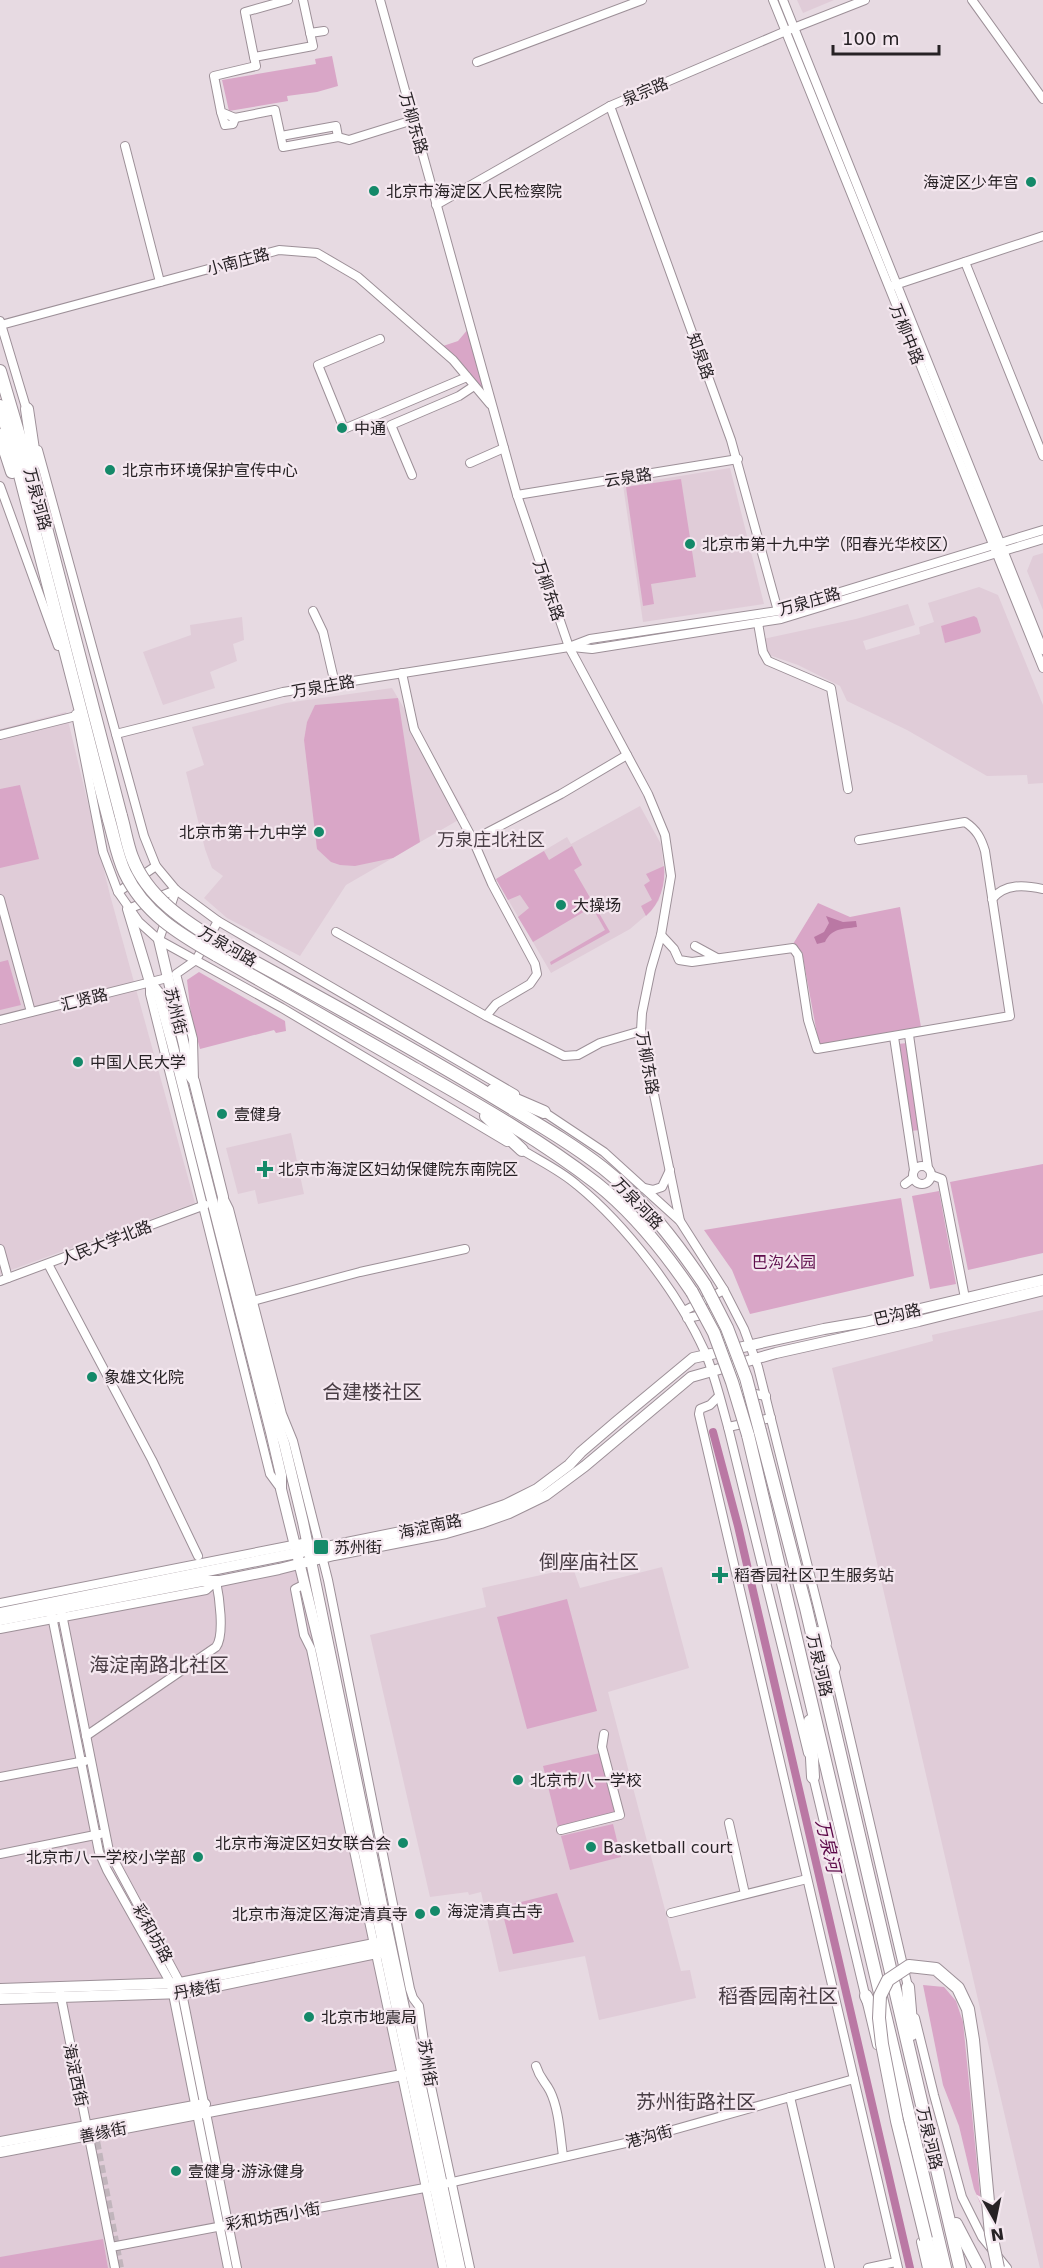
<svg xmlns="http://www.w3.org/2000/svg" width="1043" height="2268" font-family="'DejaVu Sans','Noto Sans SC',sans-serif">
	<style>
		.built { fill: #e0ccd8 }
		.green { fill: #d9a6c7 }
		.water { fill: #ba78a4 }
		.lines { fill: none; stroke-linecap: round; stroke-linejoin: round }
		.canal { stroke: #ba78a4; stroke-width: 8 }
		.minor-tunnel { stroke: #c1b5bc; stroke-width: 8; stroke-dasharray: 8 4; stroke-linecap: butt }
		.minor-casing { stroke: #9d9098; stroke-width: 10 }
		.major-casing { stroke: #9d9098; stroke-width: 12 }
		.highway-casing { stroke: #9d9098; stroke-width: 14 }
		.minor { stroke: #fff; stroke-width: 8 }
		.major { stroke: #fff; stroke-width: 10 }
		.highway { stroke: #fff; stroke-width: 12 }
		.highway-bridge-casing { stroke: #9d9098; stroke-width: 14; stroke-linecap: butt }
		.highway-bridge { stroke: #fff; stroke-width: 12 }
		.poi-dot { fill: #148969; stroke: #f4e7ef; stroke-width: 2 }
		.labels { text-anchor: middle; stroke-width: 4.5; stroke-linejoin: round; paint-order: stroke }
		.street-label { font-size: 16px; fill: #272225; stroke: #f4e7ef }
		.poi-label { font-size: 16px; fill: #272225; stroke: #f4e7ef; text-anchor: start }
		.park-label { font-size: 16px; fill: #5e0c4b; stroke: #f4e7ef }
		.neighbourhood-label { font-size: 18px; fill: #493e45; stroke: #f4e7ef }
		.water-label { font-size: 18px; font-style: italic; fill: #5a0747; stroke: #f4e7ef }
		.quarter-label { font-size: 20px; fill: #493e45; stroke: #f4e7ef }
	</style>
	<rect width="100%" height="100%" fill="#e7dae2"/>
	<g class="built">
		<path d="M797,0H834L803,13Z"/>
		<path d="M730,468L764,604L643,622L623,485Z"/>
		<path d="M1043,553V610L1027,571L1033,556Z"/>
		<path d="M979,587L998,595L1043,705V783L1028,784L1027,775L987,776L907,730L847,701L840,686L798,665L769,655L763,639L856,619L908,604L915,625L863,641L866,650L920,634L919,627L934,622L928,603Z"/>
		<path d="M242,617L244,640L233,644L237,661L210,672L215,688L163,705L143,652L191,635L190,625Z"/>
		<path d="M392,688L467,815L346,885L300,956L227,918L204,898L223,876L212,868L205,849L186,772L204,765L192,727L286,703Z"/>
		<path d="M66,712L110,895L195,1203L0,1274V729Z"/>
		<path d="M640,806L661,844L664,872L659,900L651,911L630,929L551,973L496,879L567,837L571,844Z"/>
		<path d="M291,1133L304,1194L258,1204L255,1190L238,1194L226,1148Z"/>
		<path d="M1043,1310V2268H1040L832,1368L933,1341L932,1335Z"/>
		<path d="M300,1564L452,2268H0V1628Z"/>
		<path d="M662,1567L689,1668L608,1692L681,1971L690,1970L696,1998L599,2020L585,1956L499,1972L481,1892L469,1895L468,1892L430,1897L370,1635L486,1607L482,1588L573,1568L580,1588Z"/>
	</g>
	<g class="green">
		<path d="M332,56L338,86L317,92L287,96L288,101L229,111L222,80L316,64L315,59Z"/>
		<path d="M469,328L485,392L443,346L458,341Z"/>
		<path d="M681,479L696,577L651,584L654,604L643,606L626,487Z"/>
		<path d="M974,616L977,618L981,631L980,633L945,643L941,626Z"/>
		<path d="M398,698L420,842L393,858L355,866L340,865L331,862L317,849L304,740L307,722L315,705Z"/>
		<path d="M20,785L39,859L0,868V789Z"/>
		<path d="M572,846L582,865L574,870L610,932L551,965L550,962L605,930L592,907L533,942L518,917L529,908L520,895L508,900L496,879L544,851L549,860Z"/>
		<path d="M664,866C666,883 660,904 646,916L641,906L652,900L644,885L650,881L646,874Z"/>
		<path d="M818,903L850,917L900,907L921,1027L819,1045L802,952L793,944Z"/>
		<path d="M8,960L21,1005L0,1010V962Z"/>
		<path d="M199,972L285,1021L286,1031L276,1033L274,1030L200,1049L191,1015L187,980Z"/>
		<path d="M907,1043L920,1130L911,1131L898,1044Z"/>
		<path d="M1043,1164V1253L968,1270L950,1182Z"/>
		<path d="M939,1191L956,1284L930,1289L912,1196Z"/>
		<path d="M901,1198L914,1276L750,1314L732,1270L704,1230Z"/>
		<path d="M567,1599L597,1711L527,1729L497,1617Z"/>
		<path d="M600,1753L615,1814L558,1827L543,1766Z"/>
		<path d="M613,1824L621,1857L570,1870L561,1836Z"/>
		<path d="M557,1893L574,1942L513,1954L501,1907Z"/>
		<path d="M923,1985L944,1987L956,2001L963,2022L981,2205L974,2189L959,2126L943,2085Z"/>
		<path d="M103,2239L108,2268H0V2257Z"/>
	</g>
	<path class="water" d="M826,916L843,922L856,921L857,927C842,929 832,928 825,942L817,944L814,937L824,932L829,923Z"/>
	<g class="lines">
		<path class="canal" d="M713,1432L738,1526L910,2268"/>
		<path class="minor-tunnel" d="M94,2130L120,2268"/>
		<g class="minor-casing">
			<g id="minor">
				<path d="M303,0L313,46L254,57L256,66L214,76L221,112L235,118L275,110L283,147L338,137L349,140L413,120"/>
				<path d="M380,0L517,495L569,647L648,794L665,835L671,876L661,935L651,969L642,1013L641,1031L680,1221"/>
				<path d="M773,0L1043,668"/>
				<path d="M783,0L1043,650"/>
				<path d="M972,0L1043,99"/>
				<path d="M310,33L324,31"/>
				<path d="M254,57L245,12L288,0"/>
				<path d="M477,62L642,0"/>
				<path d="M610,106L731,440L778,611"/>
				<path d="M221,112L225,125L233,124L235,118"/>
				<path d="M281,136L336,126L338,137"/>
				<path d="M125,146L160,282"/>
				<path d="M436,205L610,106L786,31L865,0"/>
				<path d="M965,262L1043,456"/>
				<path d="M892,286L1043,236"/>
				<path d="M0,321L28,414"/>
				<path d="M1,325L279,250L317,253L358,277L453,360L490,404"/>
				<path d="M380,339L318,365L344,429L467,377"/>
				<path d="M38,450L144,836L156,866L176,890L218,921L515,1094"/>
				<path d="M470,463L504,448"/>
				<path d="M412,475L391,425L459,396L474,386"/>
				<path d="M0,486L58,646"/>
				<path d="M517,495L738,459"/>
				<path d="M313,611L323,632L335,684"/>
				<path d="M758,623L763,652L768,661L831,688L848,789"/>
				<path d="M572,647L592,649L781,619L1043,539"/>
				<path d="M402,673L414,729L473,840L492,884L535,964L537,974L530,984L496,1004L486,1016"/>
				<path d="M76,714L103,852L118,892L139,922L159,940L282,1008L507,1142"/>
				<path d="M116,734L283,692L569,647L590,639L778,611L1043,530"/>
				<path d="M0,735L76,716"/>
				<path d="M473,840L561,794L627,755"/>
				<path d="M118,892L156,866"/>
				<path d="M0,899L31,1012"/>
				<path d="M992,899C1005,883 1025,885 1043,889"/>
				<path d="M128,909L176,890"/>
				<path d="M336,932L486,1016L564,1056L578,1055L600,1043L641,1031"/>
				<path d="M661,935L674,949L679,960L692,962L793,948L798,955L808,1020L817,1049L1010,1016L985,851C981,838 977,830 965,822L859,840"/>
				<path d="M159,940L176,890"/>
				<path d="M695,946L717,958"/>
				<path d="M150,982V994L270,1474L281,1489"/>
				<path d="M0,1020L167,978"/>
				<path d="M909,1035L928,1168"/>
				<path d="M894,1037L914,1170"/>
				<path d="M194,1081L193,1039L176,974L196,960L218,921"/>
				<path d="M541,1110L604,1152L680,1221L724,1290L744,1329L758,1367L827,1643"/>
				<path d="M519,1148C538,1160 560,1170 577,1185C626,1225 679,1294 705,1352C715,1376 721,1402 728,1427L808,1753"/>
				<circle cx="922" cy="1175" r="9"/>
				<path d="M931,1175L942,1179L965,1298"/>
				<path d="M905,1184L913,1178"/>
				<path d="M644,1188L653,1190L662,1187L670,1170"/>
				<path d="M223,1197L229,1209L282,1414L293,1441L328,1580L410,1989L413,1998L419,2006L429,2077L470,2268"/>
				<path d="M0,1249L8,1278"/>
				<path d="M48,1264L152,1460L198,1556"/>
				<path d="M0,1281L205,1205"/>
				<path d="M253,1301L360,1272L465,1249"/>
				<path d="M684,1311L724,1290"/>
				<path d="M687,1318L712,1313L731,1356"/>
				<path d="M736,1368L744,1392L766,1396"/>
				<path d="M719,1396L710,1405L700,1409L699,1414L898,2268"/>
				<path d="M728,1427L771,1418"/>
				<path d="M305,1584L295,1589L304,1635L311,1649L443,2268"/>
				<path d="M0,1603L308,1542"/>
				<path d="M60,1604L109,1851L180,1983L237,2268"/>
				<path d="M50,1606L99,1852L107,1870L170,1982L173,1994L228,2268"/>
				<path d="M0,1629L206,1590L216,1581C219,1595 225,1635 216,1647L86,1736"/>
				<path d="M833,1665L909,1991"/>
				<path d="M812,1772L877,2045"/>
				<path d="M0,1777L85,1761"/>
				<path d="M729,1823L745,1894"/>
				<path d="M561,1830L620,1815L602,1747L604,1734"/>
				<path d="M0,1854L100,1834"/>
				<path d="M671,1913L807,1879"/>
				<path d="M60,1992L115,2268"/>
				<path d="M915,2018L934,2095L962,2197L982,2237L1007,2268"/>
				<path d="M536,2066C540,2079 545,2081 550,2091C559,2109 560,2135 563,2156"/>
				<path d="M790,2097L830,2268"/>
				<path d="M921,2242L927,2268"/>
				<path d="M111,2247L435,2186L630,2142L854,2079"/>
				<path d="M868,2268L896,2262"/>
			</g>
		</g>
		<g class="major-casing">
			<g id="major">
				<path d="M128,909L150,982L158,992L172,1043L271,1432L281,1475V1489L321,1651L452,2268"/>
				<path d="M159,940L184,1045L189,1074L194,1081L223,1197L222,1207L271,1405L284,1443L303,1522L386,1924L460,2268"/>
				<path d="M0,1613L465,1519L505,1505L537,1489L569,1465L581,1452L616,1422L693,1358L824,1329L865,1322L1043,1280"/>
				<path d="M0,1620L202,1581H220L279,1569L334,1555L446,1533L481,1523L509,1513L546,1495L585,1466L691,1377L776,1353L919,1321L1043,1290"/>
				<path d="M0,1989L180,1983L389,1941"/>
				<path d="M0,1999L183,1993L391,1950"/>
				<path d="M0,2142L205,2104"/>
				<path d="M0,2152L402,2075"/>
			</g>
		</g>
		<g class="highway-casing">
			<g id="highway">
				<path d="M0,371L44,520L121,816"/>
				<path d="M0,406L14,452L109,820"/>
				<path d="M27,409L35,463"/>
				<path d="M0,435L12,472"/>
				<path d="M222,944C311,993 401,1041 488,1094C527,1118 567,1140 603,1168C644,1200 676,1242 705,1285"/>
				<path d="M216,955C281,992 345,1029 410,1066C473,1102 538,1138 596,1183C634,1213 665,1252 692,1292"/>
				<path d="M493,1090L544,1112"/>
				<path d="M486,1116L522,1150"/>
				<path d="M760,1431L806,1608L960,2268"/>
				<path d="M748,1435L945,2268"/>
				<path d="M818,1633L834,1668"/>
				<path d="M810,1721L813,1777"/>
				<path d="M908,1987L912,2034"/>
				<path d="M866,1996L880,2025"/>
				<path d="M956,2224L979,2268"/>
				<path d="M926,2239L935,2268"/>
			</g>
		</g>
		<use href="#minor" class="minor"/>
		<use href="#major" class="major"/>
		<use href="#highway" class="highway"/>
		<g class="highway-bridge-casing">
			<g id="highway-bridge">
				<path d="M121,816C125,830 127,844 132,857C147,898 187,923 222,944"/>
				<path d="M109,820C114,837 117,856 125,873C144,913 179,934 216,955"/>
				<path d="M705,1285L727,1328L746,1378L760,1431"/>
				<path d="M692,1292L714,1333L732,1382L748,1435"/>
				<path d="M926,2239L897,2121L882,2044L879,2018L880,1996L888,1980L909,1966L936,1969L958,1988L968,2009L973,2040L991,2234L998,2268"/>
			</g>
		</g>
		<use href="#highway-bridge" class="highway-bridge"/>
	</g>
	<g class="poi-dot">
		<circle cx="1031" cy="182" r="6"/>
		<circle cx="374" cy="191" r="6"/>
		<circle cx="342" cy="428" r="6"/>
		<circle cx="110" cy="470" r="6"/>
		<circle cx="690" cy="544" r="6"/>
		<circle cx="319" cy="832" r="6"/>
		<circle cx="561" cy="905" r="6"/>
		<circle cx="78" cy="1062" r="6"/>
		<circle cx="222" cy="1114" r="6"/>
		<path d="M262 1160h6v6h6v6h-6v6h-6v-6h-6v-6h6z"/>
		<circle cx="92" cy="1377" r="6"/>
		<rect x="313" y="1539" width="16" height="16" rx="3"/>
		<path d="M717 1566h6v6h6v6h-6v6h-6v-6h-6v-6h6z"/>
		<circle cx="518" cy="1780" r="6"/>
		<circle cx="403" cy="1843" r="6"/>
		<circle cx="591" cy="1847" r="6"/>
		<circle cx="198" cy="1857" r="6"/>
		<circle cx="435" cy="1911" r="6"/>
		<circle cx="420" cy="1914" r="6"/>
		<circle cx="309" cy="2017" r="6"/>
		<circle cx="176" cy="2171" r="6"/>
	</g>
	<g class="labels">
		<g class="street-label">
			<text transform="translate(645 91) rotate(-23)" y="6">泉宗路</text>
			<text transform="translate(414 123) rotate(74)" y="6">万柳东路</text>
			<text transform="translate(238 261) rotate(-15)" y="6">小南庄路</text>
			<text transform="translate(907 334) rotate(68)" y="6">万柳中路</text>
			<text transform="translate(701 356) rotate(70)" y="6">知泉路</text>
			<text transform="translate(628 477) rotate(-9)" y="6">云泉路</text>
			<text transform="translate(38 499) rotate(75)" y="6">万泉河路</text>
			<text transform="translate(549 590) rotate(71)" y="6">万柳东路</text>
			<text transform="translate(809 601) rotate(-16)" y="6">万泉庄路</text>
			<text transform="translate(323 686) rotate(-10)" y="6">万泉庄路</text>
			<text transform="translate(228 946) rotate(30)" y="6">万泉河路</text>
			<text transform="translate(84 999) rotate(-14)" y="6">汇贤路</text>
			<text transform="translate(176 1011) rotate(76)" y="6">苏州街</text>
			<text transform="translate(648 1063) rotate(80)" y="6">万柳东路</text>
			<text transform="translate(638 1203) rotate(46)" y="6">万泉河路</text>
			<text transform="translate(106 1242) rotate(-21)" y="6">人民大学北路</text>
			<text transform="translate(897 1314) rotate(-13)" y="6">巴沟路</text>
			<text transform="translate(430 1526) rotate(-12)" y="6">海淀南路</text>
			<text transform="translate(820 1665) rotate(77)" y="6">万泉河路</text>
			<text transform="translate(153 1933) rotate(61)" y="6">彩和坊路</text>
			<text transform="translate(197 1989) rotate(-10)" y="6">丹棱街</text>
			<text transform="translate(428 2063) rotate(81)" y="6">苏州街</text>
			<text transform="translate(76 2075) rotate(78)" y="6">海淀西街</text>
			<text transform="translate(103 2132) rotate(-11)" y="6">善缘街</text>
			<text transform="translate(649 2136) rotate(-15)" y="6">港沟街</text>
			<text transform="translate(930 2138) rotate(77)" y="6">万泉河路</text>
			<text transform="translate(273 2216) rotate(-10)" y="6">彩和坊西小街</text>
		</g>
		<g class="poi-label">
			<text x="1019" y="188" text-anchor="end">海淀区少年宫</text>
			<text x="386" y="197">北京市海淀区人民检察院</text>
			<text x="354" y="434">中通</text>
			<text x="122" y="476">北京市环境保护宣传中心</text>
			<text x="702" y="550">北京市第十九中学（阳春光华校区）</text>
			<text x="307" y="838" text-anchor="end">北京市第十九中学</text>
			<text x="573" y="911">大操场</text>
			<text x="90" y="1068">中国人民大学</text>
			<text x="234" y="1120">壹健身</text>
			<text x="278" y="1175">北京市海淀区妇幼保健院东南院区</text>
			<text x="104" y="1383">象雄文化院</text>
			<text x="334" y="1553">苏州街</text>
			<text x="734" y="1581">稻香园社区卫生服务站</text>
			<text x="530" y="1786">北京市八一学校</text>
			<text x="391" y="1849" text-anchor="end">北京市海淀区妇女联合会</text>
			<text x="603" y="1853">Basketball court</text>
			<text x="186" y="1863" text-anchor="end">北京市八一学校小学部</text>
			<text x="447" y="1917">海淀清真古寺</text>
			<text x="408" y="1920" text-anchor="end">北京市海淀区海淀清真寺</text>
			<text x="321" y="2023">北京市地震局</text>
			<text x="188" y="2177">壹健身·游泳健身</text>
		</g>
		<g class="park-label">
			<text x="784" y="1268">巴沟公园</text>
		</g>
		<g class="neighbourhood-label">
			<text x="491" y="846">万泉庄北社区</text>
		</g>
		<g class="water-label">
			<text transform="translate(828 1846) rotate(77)" y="6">万泉河</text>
		</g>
		<g class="quarter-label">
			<text x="372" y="1399">合建楼社区</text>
			<text x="589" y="1569">倒座庙社区</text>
			<text x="159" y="1672">海淀南路北社区</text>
			<text x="778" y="2003">稻香园南社区</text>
			<text x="696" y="2109">苏州街路社区</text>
		</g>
	</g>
	<g transform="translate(995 2220) rotate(171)" stroke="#f4e7ef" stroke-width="4.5" paint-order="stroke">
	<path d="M0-4.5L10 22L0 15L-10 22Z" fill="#272225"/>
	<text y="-9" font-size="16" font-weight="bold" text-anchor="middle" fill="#272225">N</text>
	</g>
	<path d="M833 45v9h106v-9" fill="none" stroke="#272225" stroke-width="3"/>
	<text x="842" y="45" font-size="18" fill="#272225" stroke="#f4e7ef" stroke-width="4.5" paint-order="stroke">100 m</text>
</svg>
